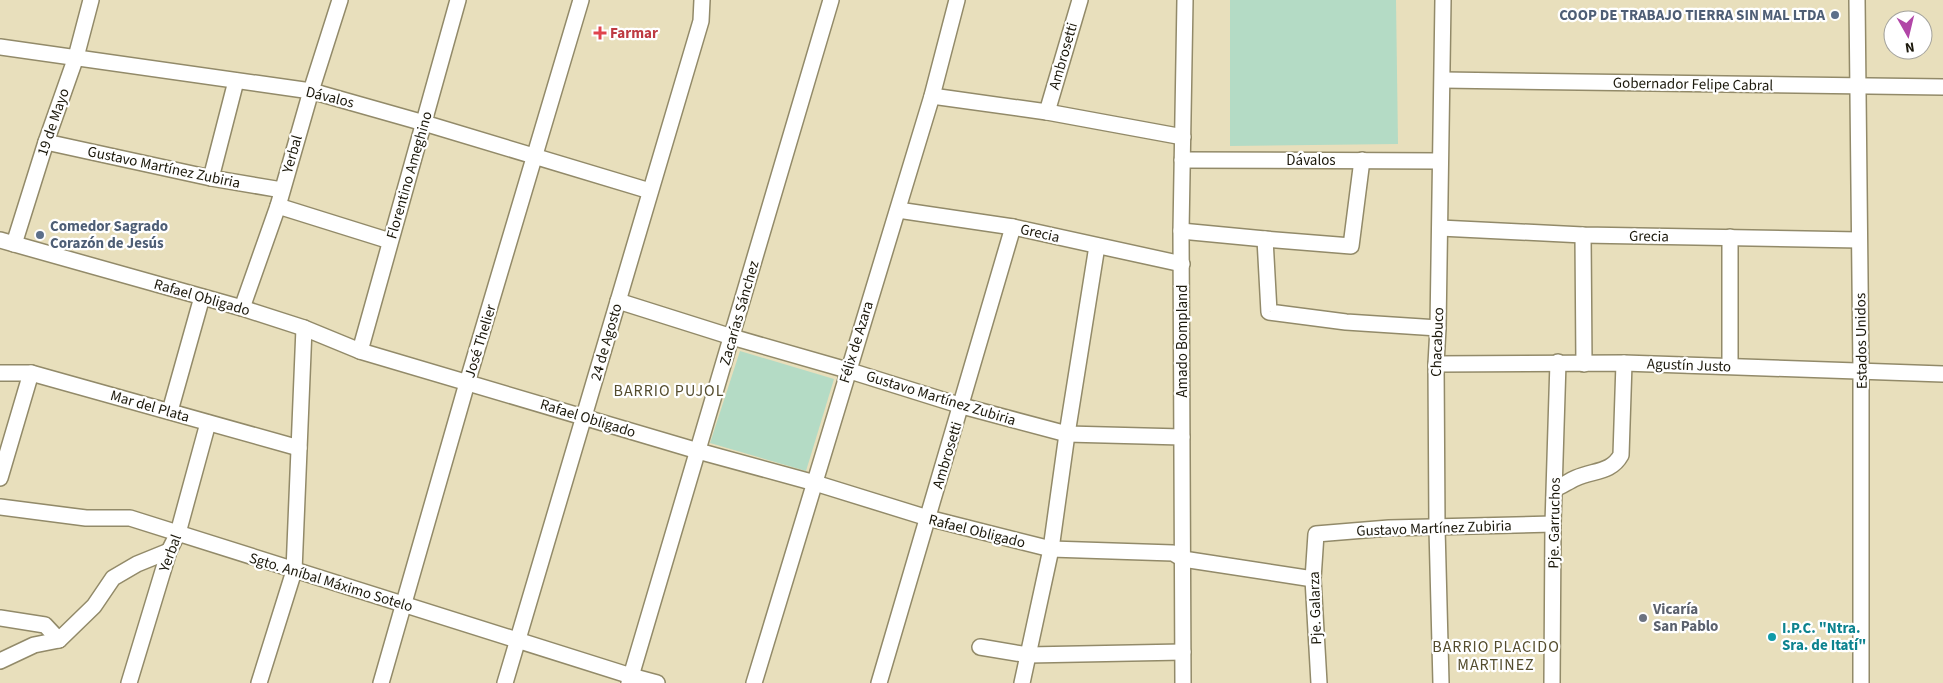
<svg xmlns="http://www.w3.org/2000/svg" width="1943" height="683" font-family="'Source Sans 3',sans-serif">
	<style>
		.park { fill: #b4dbc5 }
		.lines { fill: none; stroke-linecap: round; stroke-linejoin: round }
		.minor-casing { stroke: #928a69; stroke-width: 18 }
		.minor { stroke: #fff; stroke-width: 15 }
		.service-dot { fill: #5c6f8a; stroke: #fff; stroke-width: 2 }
		.health-dot { fill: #e0444e; stroke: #fff; stroke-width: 2 }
		.worship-dot { fill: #6b7280; stroke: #fff; stroke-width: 2 }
		.culture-dot { fill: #0f9aa8; stroke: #fff; stroke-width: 2 }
		.labels { text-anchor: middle; stroke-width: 4.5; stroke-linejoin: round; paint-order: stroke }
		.service-label { font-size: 15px; font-weight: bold; fill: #4e5e75; stroke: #fff; text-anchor: end }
		.health-label { font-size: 15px; font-weight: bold; fill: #be3a42; stroke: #fff; text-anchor: start }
		.street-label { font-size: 15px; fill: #1b180b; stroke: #fff }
		.worship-label { font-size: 15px; font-weight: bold; fill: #5b616d; stroke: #fff; text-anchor: start }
		.culture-label { font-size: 15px; font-weight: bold; fill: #0d838f; stroke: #fff; text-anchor: start }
		.neighbourhood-label { font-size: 16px; letter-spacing: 1px; fill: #544c2d; stroke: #fff }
	</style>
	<rect width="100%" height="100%" fill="#e8dfbc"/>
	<g class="park">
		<path d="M1230,0H1396L1398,144L1230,146Z"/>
		<path d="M740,351L834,379L806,471L710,443Z"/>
	</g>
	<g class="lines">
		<g class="minor-casing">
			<g id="minor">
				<path d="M1857,0L1861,371V683"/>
				<path d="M0,47L311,91L424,123L650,191"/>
				<path d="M1443,80L1943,87"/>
				<path d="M932,96L1047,112L1183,137"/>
				<path d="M1047,112L1080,0"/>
				<path d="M46,142L211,178L282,190"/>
				<path d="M1182,160L1440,161"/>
				<path d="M211,178L236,81"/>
				<path d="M278,206L390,241"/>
				<path d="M898,210L1013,227L1182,264"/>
				<path d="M1440,228L1583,235L1859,240"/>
				<path d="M1181,231L1265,239L1351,246L1362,160"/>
				<path d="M1583,235L1584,364"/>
				<path d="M1265,239L1269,312L1346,322L1438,328"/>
				<path d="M0,240L242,308L304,328L360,351L698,451L815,483L928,518L1051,549L1173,553L1183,559L1313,579"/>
				<path d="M14,244L46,142L76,57L91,0"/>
				<path d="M618,301L732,337L847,370L962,406L1067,434L1182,437"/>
				<path d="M242,308L278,206L311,91L340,0"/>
				<path d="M360,351L458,0"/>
				<path d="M1436,364L1624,363L1943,374"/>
				<path d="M1730,366V237"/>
				<path d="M0,373H31L299,448"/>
				<path d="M170,411L202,297"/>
				<path d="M0,478L31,373"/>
				<path d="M1555,489C1562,486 1569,481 1576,478C1594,470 1611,473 1621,455L1624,363"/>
				<path d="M0,507L86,518H130L631,676L657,683"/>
				<path d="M0,618L45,625L59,640"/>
				<path d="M980,647L1028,655L1183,652"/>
				<path d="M0,661L34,645L59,640L94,606L113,578L137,564L169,551"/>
				<path d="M129,683L169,551L178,533L208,423"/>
				<path d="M259,683L294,571L304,328"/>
				<path d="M381,683L467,383L581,0"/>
				<path d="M505,683L701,21L702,0"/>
				<path d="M629,683L831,0"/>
				<path d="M754,683L932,96L957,0"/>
				<path d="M879,683L1013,227"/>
				<path d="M1022,683L1051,549L1067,434L1097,246"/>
				<path d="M1183,683L1181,231L1185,0"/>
				<path d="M1319,683L1313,579L1316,534L1389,528L1553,524"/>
				<path d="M1441,683L1437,528L1436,364L1438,328L1443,0"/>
				<path d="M1552,683L1553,524L1558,362"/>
			</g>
		</g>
		<use href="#minor" class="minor"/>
	</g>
	<g class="service-dot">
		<circle cx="1835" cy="15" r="5"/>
		<circle cx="40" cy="235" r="5"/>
	</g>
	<path class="health-dot" d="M597.5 25.5h5v5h5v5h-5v5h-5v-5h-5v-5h5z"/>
	<circle class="worship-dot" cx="1643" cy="618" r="5"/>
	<circle class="culture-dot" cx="1772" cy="637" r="5"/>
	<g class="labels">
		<g class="service-label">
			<text x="1825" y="20">COOP DE TRABAJO TIERRA SIN MAL LTDA</text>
			<text x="50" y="231" text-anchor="start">Comedor Sagrado<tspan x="50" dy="17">Corazón de Jesús</tspan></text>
		</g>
		<g class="health-label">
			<text x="610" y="38">Farmar</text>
		</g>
		<g class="street-label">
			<text transform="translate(1063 56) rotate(-74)" y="5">Ambrosetti</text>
			<text transform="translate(1693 84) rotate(1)" y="5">Gobernador Felipe Cabral</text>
			<text transform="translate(330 97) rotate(14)" y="5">Dávalos</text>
			<text transform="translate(53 122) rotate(-71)" y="5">19 de Mayo</text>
			<text transform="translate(292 154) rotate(-74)" y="5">Yerbal</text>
			<text x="1311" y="165">Dávalos</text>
			<text transform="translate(164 167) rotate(12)" y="5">Gustavo Martínez Zubiria</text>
			<text transform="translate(409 175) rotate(-74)" y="5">Florentino Ameghino</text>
			<text transform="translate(1040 233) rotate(13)" y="5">Grecia</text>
			<text transform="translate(1649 236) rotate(1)" y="5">Grecia</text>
			<text transform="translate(202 297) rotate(16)" y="5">Rafael Obligado</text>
			<text transform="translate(739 313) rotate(-74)" y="5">Zacarías Sánchez</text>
			<text transform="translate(480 341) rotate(-73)" y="5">José Thelier</text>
			<text transform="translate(1182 341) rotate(-90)" y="5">Amado Bompland</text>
			<text transform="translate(1861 341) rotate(-91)" y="5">Estados Unidos</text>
			<text transform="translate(606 342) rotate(-74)" y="5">24 de Agosto</text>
			<text transform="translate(856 342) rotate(-73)" y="5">Félix de Azara</text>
			<text transform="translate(1437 342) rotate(-88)" y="5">Chacabuco</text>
			<text transform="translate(1689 365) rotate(2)" y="5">Agustín Justo</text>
			<text transform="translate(941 398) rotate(17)" y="5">Gustavo Martínez Zubiria</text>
			<text transform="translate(150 406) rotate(16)" y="5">Mar del Plata</text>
			<text transform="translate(588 418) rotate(17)" y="5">Rafael Obligado</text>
			<text transform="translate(947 455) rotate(-73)" y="5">Ambrosetti</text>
			<text transform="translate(1554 523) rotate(-89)" y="5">Pje. Garruchos</text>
			<text transform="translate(1434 528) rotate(-2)" y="5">Gustavo Martínez Zubiria</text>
			<text transform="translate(977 531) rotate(14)" y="5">Rafael Obligado</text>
			<text transform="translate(170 553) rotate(-70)" y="5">Yerbal</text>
			<text transform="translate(331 582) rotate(17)" y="5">Sgto. Aníbal Máximo Sotelo</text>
			<text transform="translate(1315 608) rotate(-92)" y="5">Pje. Galarza</text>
		</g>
		<g class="worship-label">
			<text x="1653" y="614">Vicaría<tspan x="1653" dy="17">San Pablo</tspan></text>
		</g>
		<g class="culture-label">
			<text x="1782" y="633">I.P.C. "Ntra.<tspan x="1782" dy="17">Sra. de Itatí"</tspan></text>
		</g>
		<g class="neighbourhood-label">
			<text x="669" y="396">BARRIO PUJOL</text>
			<text x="1496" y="652">BARRIO PLACIDO<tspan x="1496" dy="18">MARTINEZ</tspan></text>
		</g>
	</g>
	<g transform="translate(1908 35) rotate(172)"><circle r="24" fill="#ffffff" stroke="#a4a39d"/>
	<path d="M0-4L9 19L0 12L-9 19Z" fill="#b146a7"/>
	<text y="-8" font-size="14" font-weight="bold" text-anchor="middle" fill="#1b180b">N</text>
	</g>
</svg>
